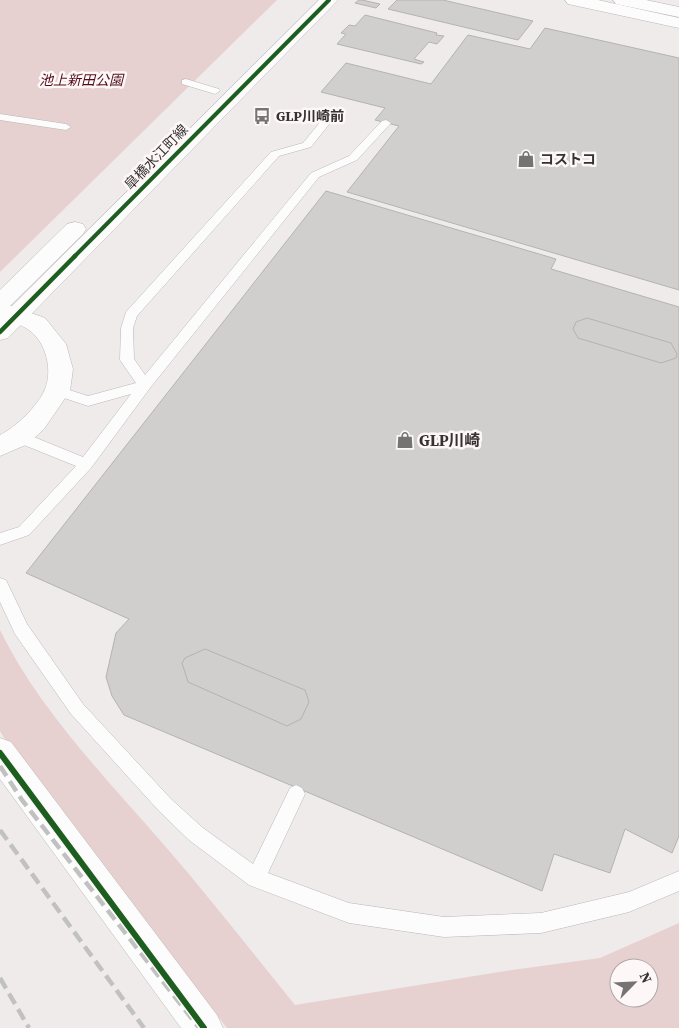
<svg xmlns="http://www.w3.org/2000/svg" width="679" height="1028" font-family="'Source Serif 4','Noto Sans JP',serif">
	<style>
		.green { fill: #e7d0d0; fill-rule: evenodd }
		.building { fill: #d1cfce; stroke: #b4b2b2 }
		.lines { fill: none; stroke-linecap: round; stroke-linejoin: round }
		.service-casing { stroke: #bab6b7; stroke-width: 1 }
		.minor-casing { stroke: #bab6b7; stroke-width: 1 }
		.tertiary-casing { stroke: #bab6b7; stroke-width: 1 }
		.primary-casing { stroke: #bab6b7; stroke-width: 1 }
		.motorway-casing { stroke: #bab6b7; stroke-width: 1 }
		.service { fill: #fdfcfc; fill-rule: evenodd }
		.minor { fill: #fdfcfc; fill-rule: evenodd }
		.tertiary { fill: #fdfcfc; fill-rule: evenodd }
		.primary { fill: #fdfcfc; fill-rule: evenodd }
		.motorway { fill: #fdfcfc; fill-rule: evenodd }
		.rail { stroke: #c2c1c1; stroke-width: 4.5; stroke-dasharray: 12 6; stroke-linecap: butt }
		.cycleway-far2-casing { stroke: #fef7f7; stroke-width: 6 }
		.cycleway-far1-casing { stroke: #fef7f7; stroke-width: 8 }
		.cycleway-casing { stroke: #fef7f7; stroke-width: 9 }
		.cycleway-far2 { stroke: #1b5e20; stroke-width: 4 }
		.cycleway-far1 { stroke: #1b5e20; stroke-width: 4.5 }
		.cycleway { stroke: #1b5e20; stroke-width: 6 }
		.labels { text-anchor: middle; stroke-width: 5; stroke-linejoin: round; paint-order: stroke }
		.far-park-label { font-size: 14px; font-style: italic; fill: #500c19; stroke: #fef7f7 }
		.far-poi-label { font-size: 14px; font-weight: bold; fill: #353232; stroke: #fef7f7; text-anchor: start }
		.far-street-label { font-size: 14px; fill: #353232; stroke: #fef7f7 }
		.poi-label { font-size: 16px; font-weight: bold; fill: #353232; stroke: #fef7f7; text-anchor: start }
	</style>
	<rect width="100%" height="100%" fill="#f0ebeb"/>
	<g class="green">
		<path d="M0,0H277L0,272Z"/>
		<path d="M0,630C39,710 107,779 165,846C210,898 252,952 295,1005L512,970L600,958L679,923V1028H227L17,759L0,731ZM619,968H649V998H619Z"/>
	</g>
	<g class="building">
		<path d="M359,0H362L380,4L376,8L355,3Z"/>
		<path d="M397,0H443L533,21L518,40L388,9Z"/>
		<path d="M365,15L437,33L436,35L444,36L437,44L429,42L414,59L424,62L421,64L337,44L346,34L341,33L349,25L355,26Z"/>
		<path d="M545,28L679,58V290L347,192L399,126L375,120L385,108L321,92L346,63L431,84L468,35L530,49Z"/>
		<path d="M326,191L556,259L551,269L679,307V836L672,853L625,829L610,873L554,854L542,891L124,715L112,696L106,677L116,633L129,619L26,573Z"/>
		<path d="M587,318L671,343L677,354L676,358L661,363L578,338L573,329L576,322Z"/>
		<path d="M205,649L305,690L309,702L301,719L287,726L188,682L182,663L185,658Z"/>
	</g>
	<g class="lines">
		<g class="service-casing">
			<g id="service">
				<path d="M186,79L219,89L220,91L215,94L182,84V80Z"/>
				<path d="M0,114L66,124L71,127L66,130L0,120Z"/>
				<path d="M325,120L330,123L311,147L279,156L137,316L133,328L134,359L145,375L311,173L349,156L382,121L386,120L391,123L357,160L319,177L150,388L91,468L29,535L0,545V533L19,527L76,466L14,441L12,437L14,433L19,432L24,433L83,457L131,394L88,406L52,394L50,391L52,388L57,386L88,396L136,383L120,360L121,328L126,312L271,152L303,143L321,121Z"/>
				<path d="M0,578L6,580L27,624L83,704L171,799L203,828L253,864L290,788L296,785L302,788L305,794L268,873L349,903L444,917L541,913L629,892L679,871V891L629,912L541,933L444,937L349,923L249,885L189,840L159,811L71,714L15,634L0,602Z"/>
			</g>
		</g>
		<g class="minor-casing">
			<g id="minor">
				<path d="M0,302L45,318L66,344L73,369L70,391L44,429L28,444L0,456V435C16,427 38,406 45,389C53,370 46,342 29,330C21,324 9,322 0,319Z"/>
				<path d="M0,738L11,742L217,1015L223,1028H181L0,779Z"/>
			</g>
		</g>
		<g class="tertiary-casing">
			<g id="tertiary">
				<path d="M319,0H338L8,338L0,340V318Z"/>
				<path d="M75,222L83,224L86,229L83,234L8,308L0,311V290L67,224Z"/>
			</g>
		</g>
		<g class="primary-casing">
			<path id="primary" d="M565,0H598L679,18V28L568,4Z"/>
		</g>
		<g class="motorway-casing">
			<path id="motorway" d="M613,0H646L679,7V17L616,4Z"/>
		</g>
		<use href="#service" class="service"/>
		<use href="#minor" class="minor"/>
		<use href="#tertiary" class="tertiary"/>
		<use href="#primary" class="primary"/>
		<use href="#motorway" class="motorway"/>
		<g class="rail">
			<path d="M0,766L22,800L199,1028"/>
			<path d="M0,830L144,1028"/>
			<path d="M0,978L29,1028"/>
		</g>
		<g class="cycleway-far2-casing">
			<path id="cycleway-far2" d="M74,257L329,0"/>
		</g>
		<g class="cycleway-far1-casing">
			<path id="cycleway-far1" d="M0,332L75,256"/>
		</g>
		<g class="cycleway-casing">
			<path id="cycleway" d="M0,753L204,1028"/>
		</g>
		<use href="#cycleway-far2" class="cycleway-far2"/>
		<use href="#cycleway-far1" class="cycleway-far1"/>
		<use href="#cycleway" class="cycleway"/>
	</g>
	<defs>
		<g id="bus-bare" transform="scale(1.35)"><path d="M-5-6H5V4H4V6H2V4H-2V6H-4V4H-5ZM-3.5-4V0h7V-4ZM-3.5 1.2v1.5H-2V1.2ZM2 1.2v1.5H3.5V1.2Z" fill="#767373" stroke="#fef7f7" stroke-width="2.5" paint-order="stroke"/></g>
		<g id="shop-bare" transform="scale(1.35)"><path d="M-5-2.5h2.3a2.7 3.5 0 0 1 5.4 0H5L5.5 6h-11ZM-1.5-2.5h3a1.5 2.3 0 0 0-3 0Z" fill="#767373" stroke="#fef7f7" stroke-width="2.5" paint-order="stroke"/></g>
	</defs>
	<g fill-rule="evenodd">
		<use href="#bus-bare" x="262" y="116"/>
		<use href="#shop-bare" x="526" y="159"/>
		<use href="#shop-bare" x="405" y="440"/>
	</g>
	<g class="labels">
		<g class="far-park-label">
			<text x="81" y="85">池上新田公園</text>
		</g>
		<g class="far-poi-label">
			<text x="276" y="121">GLP川崎前</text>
			<text x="540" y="164">コストコ</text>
		</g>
		<g class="far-street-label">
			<text transform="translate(156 157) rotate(-46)" y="5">皐橋水江町線</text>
		</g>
		<g class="poi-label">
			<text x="419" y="446">GLP川崎</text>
		</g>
	</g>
	<g transform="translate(634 983) rotate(66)"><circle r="24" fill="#fef7f7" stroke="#aea8a8"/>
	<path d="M0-4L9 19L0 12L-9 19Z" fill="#767373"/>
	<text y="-8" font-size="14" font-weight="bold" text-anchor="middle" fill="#353232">N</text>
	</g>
</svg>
